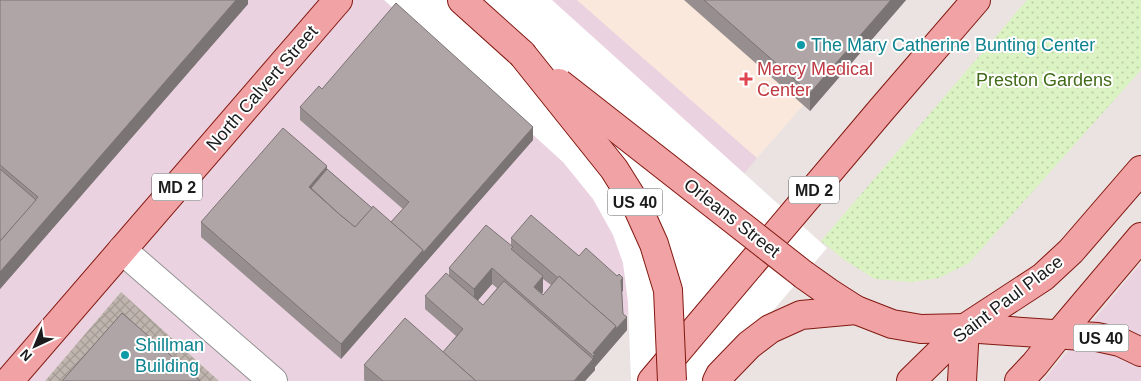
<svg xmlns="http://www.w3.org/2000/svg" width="1141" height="381" font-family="Arial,sans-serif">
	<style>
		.commercial { fill: #ebd2e0 }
		.education { fill: #fbe8dc }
		.construction { fill: url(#construction-cross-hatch) }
		.park { fill: url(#park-dots) }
		.pier { fill: #fff }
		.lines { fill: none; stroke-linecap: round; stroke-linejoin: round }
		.minor-casing { stroke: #929292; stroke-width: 30 }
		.primary-casing { stroke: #821910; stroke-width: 30 }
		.minor { stroke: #fff; stroke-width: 28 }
		.primary { stroke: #f0a2a4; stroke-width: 28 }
		.primary-bridge-casing { stroke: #821910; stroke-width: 30; stroke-linecap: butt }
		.primary-bridge { stroke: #f0a2a4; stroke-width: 28 }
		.wall { fill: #978e8f; fill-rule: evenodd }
		.shaded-wall { fill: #7b7474 }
		.building { fill: #b0a5a6; stroke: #7b7474 }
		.culture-dot { fill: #0f9aa8; stroke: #fff; stroke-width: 2 }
		.health-dot { fill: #e0444e; stroke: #fff; stroke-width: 2 }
		.labels { text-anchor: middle; stroke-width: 4; stroke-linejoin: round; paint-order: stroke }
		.shield { fill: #fff; stroke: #5f5f5f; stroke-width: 1 }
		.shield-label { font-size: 16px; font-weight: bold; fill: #1b1b1b }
		.culture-label { font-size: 18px; fill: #0d838f; stroke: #fff; text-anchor: start }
		.health-label { font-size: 18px; fill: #be3a42; stroke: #fff; text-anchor: start }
		.park-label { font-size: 18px; fill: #426b17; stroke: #fff }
		.street-label { font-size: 18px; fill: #1b1b1b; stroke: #fff }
	</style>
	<defs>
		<pattern id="construction-cross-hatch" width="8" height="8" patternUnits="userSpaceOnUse" patternTransform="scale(1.25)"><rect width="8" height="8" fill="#bfb5ae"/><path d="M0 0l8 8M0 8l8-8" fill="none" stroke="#a49b95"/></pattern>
		<pattern id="park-dots" width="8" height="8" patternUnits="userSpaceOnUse" patternTransform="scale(1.25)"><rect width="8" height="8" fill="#dbf2c2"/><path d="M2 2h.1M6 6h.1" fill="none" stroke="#bbcfa6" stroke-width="1.8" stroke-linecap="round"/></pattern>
	</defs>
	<rect width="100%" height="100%" fill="#ebe2e2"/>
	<g class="commercial">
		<path d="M0,0H577L757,158L573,381H219L121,292L45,381H0Z"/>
		<path d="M1141,263V381H1043Z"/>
	</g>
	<path class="education" d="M577,0H895L757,158Z"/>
	<path class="construction" d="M121,292L219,381H45Z"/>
	<path class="park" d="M1027,0H1141V70L969,263L939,278L912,282L875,279L846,261L821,241Z"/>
	<path class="pier" d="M384,0H552L827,248L712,381H631L628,302L623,263L613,235L593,199L563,162Z"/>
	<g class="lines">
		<g class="minor-casing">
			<path id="minor" d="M122,250L273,381"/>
		</g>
		<g class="primary-casing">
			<g id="primary">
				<path d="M462,0L522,54"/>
				<path d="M804,275L828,292L856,310L892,324L921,329L965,328L1097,337L1120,342L1141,352"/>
				<path d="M9,381L338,0"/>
				<path d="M652,381L882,109L976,0"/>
				<path d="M717,381L720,375L749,345L770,329L801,315L856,310"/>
				<path d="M911,381L965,328L1043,277L1071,251L1141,170"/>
				<path d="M962,381L965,328"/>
				<path d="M1019,381L1035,364L1059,334L1141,237"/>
			</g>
		</g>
		<use href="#minor" class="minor"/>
		<use href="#primary" class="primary"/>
		<g class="primary-bridge-casing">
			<g id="primary-bridge">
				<path d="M522,54L614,169L636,204L654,244L668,290L672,381"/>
				<path d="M559,83L804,275"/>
			</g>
		</g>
		<use href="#primary-bridge" class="primary-bridge"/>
	</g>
	<g class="wall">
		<path d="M0,0H248V4L0,289Z"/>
		<path d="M684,0H906L810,111Z"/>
		<path d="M322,89L533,140L341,359L201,237V222L327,169L372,208L391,222L403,209L300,120V107Z"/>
		<path d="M511,238L579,256L623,291L622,292L623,314L627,330L595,367V370L585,381H365L364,380V365L443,352L456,336L425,309V296L449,276V268L511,246ZM543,279L551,285L543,295L542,294L543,292ZM492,284L497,288L483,305L477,301Z"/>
	</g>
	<g class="shaded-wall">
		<path d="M236,0H248V4L0,289V272Z"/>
		<path d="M891,0H906L810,111V93Z"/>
		<path d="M533,127V140L341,359V344L423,250Z"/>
		<path d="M327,166V182L310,190L309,187Z"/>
		<path d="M492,268V284L474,305V289Z"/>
		<path d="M543,276V292L534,303V287Z"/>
		<path d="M623,278V291L621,292V280Z"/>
		<path d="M627,317V330L595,367V370L585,381H574L593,359V353L616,326Z"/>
	</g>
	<g class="building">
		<path d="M0,0H236L0,272V241L38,197L0,165Z"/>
		<path d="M704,0H891L810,93Z"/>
		<path d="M396,3L533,127L423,253V250L391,222L409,202L300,107L319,86L322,89Z"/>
		<path d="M283,128L327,166L309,187L338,213L355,227L373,206L423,250L341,344L201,222Z"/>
		<path d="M0,169L36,200L0,241Z"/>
		<path d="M327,169L372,208L355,227L338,213L311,188Z"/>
		<path d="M531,215L579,256L586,248L617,276L619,274L623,278L621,280L623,314L627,317L616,329V326L559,276L558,278L511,238Z"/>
		<path d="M486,225L513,247L511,249L543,276L534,287L543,295L559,276L616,326L593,353L595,355L593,356L492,268L474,289L449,268Z"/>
		<path d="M446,273L483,305L504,281L593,359L574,381H476L443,352L463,329L425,296Z"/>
		<path d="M122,313L200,381H62Z"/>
		<path d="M405,318L476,381H383L364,365Z"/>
	</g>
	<g class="culture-dot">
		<circle cx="801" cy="45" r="5"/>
		<circle cx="125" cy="355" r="5"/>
	</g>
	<path class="health-dot" d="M743.5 71.5h5v5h5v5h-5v5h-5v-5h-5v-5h5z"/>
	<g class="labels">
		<g class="shield">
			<rect x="152" y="173.5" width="50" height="27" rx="4"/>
			<rect x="789" y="176.5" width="50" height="27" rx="4"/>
			<rect x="607.5" y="188.5" width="55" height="27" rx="4"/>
			<rect x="1073.5" y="324.5" width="55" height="27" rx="4"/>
		</g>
		<g class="shield-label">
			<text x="177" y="193">MD 2</text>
			<text x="814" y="196">MD 2</text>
			<text x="635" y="208">US 40</text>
			<text x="1101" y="344">US 40</text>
		</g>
		<g class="culture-label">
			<text x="811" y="51">The Mary Catherine Bunting Center</text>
			<text x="135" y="351">Shillman<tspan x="135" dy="21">Building</tspan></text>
		</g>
		<g class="health-label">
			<text x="757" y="75">Mercy Medical<tspan x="757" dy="21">Center</tspan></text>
		</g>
		<g class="park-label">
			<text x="1044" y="86">Preston Gardens</text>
		</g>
		<g class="street-label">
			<text transform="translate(262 88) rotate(-49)" y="6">North Calvert Street</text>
			<text transform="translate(732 218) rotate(38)" y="6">Orleans Street</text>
			<text transform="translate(1008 299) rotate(-37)" y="6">Saint Paul Place</text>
		</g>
	</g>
	<g transform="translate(35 346) rotate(224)" stroke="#ffffff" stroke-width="4" paint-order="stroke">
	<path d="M0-4L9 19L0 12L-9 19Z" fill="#1b1b1b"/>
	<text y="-8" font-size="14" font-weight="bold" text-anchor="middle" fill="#1b1b1b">N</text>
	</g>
</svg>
